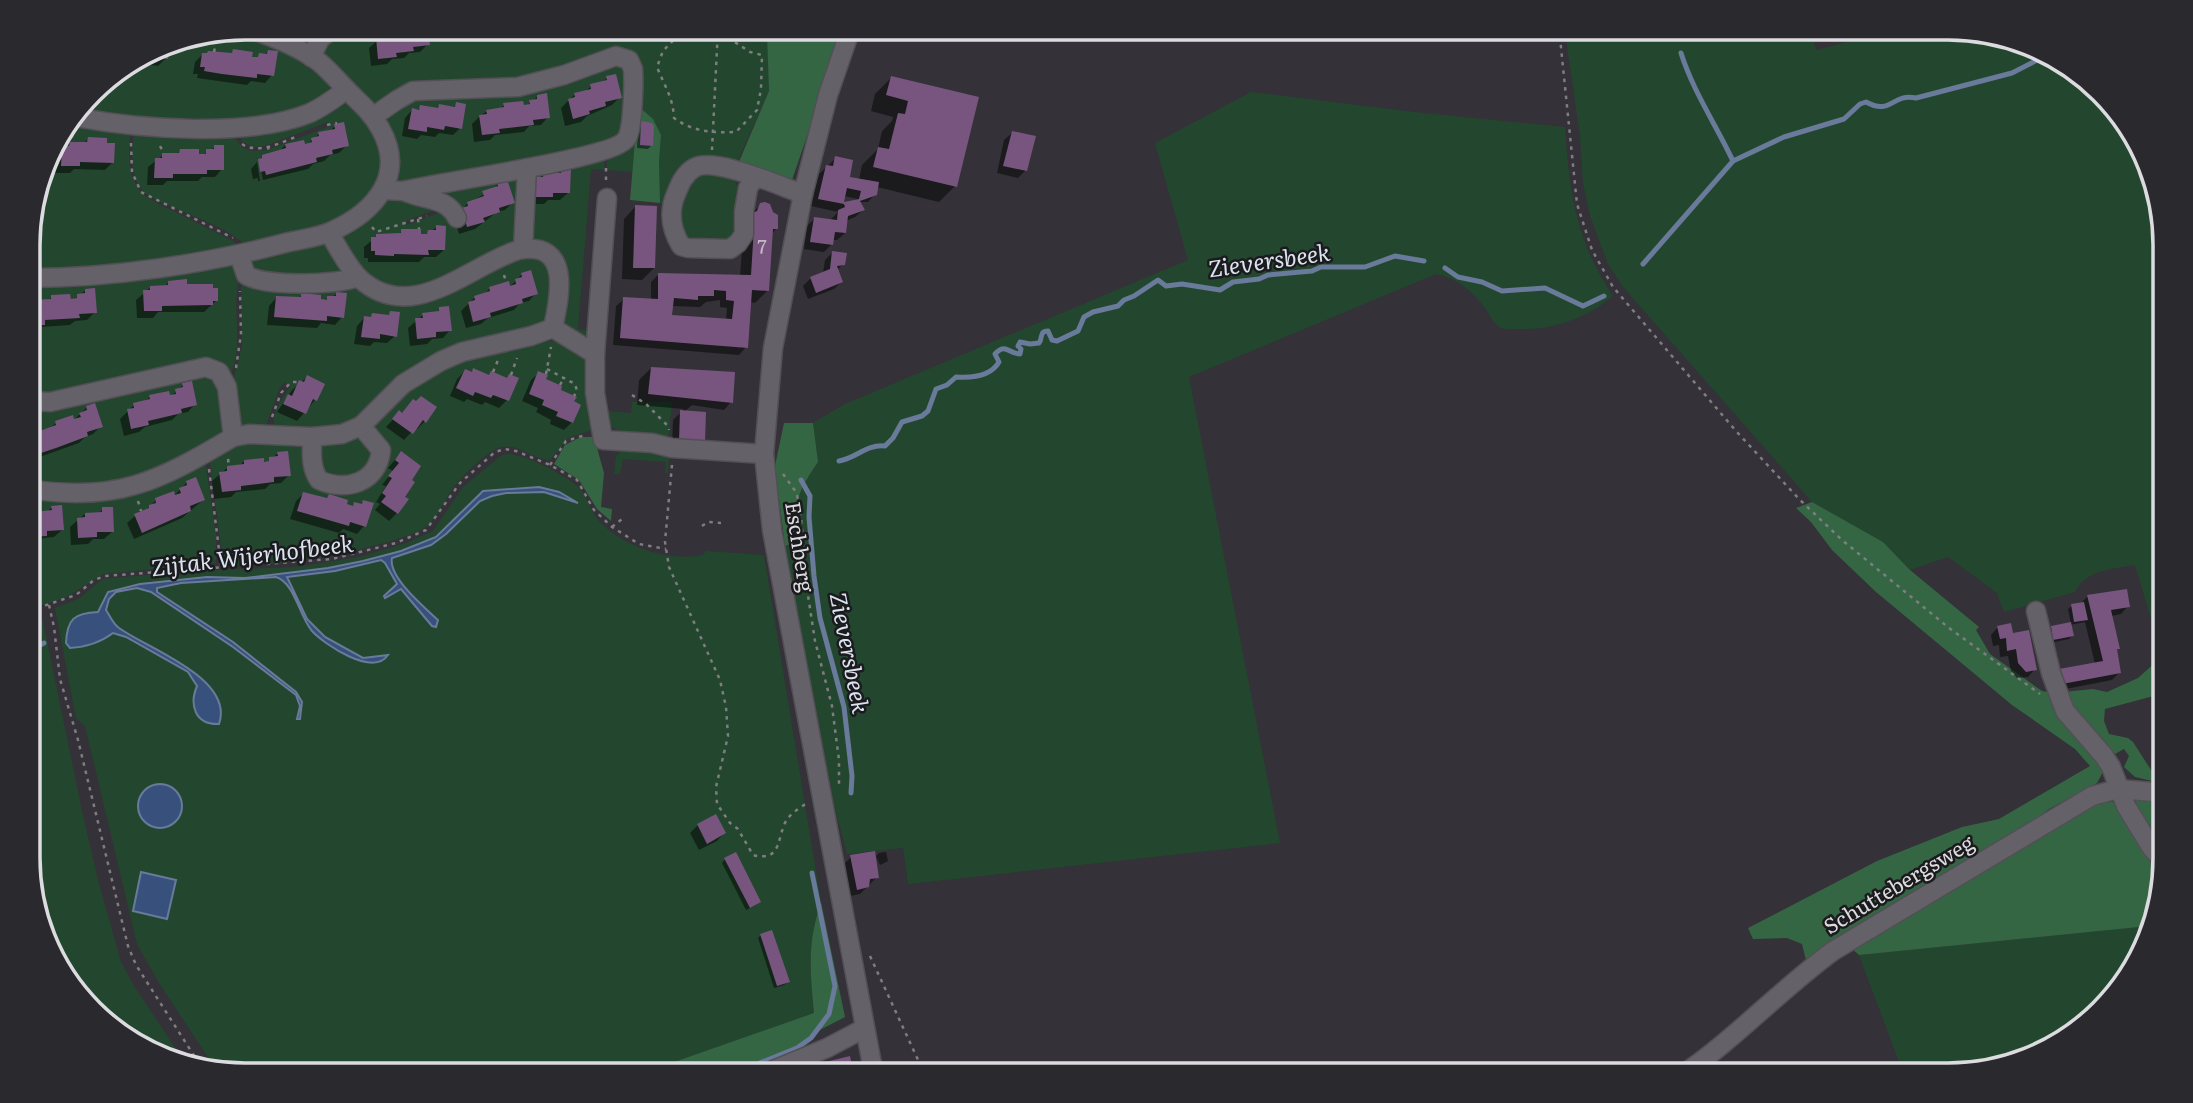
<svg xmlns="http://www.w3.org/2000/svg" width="2193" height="1103" font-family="Literata,serif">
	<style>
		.green { fill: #23472e }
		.forest { fill: #356644 }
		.water { fill: #38517c; stroke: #697a9a; stroke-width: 2 }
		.shadow { fill: #0007; fill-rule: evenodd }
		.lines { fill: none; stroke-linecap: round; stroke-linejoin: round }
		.stream { stroke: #697a9a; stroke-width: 5 }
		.building { fill: #78557f; fill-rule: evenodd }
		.minor-casing { stroke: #524f55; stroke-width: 21 }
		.path { stroke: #7f7d82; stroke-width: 2.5; stroke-dasharray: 3.5 5; stroke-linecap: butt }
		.minor { stroke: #646168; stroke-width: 18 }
		.labels { text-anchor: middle; stroke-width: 5; stroke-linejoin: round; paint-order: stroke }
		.number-label { font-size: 18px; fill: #c3bac7 }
		.street-label { font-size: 21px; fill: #dcdbdf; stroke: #1b1a1d }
		.water-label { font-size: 23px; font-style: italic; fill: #dbe3f1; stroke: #1b1a1d }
		.rim { fill: none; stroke: #dcdbdf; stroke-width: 3.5 }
	</style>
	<rect width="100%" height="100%" fill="#343138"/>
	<g class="green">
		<path d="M342,28H764L767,34L769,91L731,176C747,194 740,224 727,241H691L681,232L675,205L660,203L659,161L661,135L638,107L633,172L607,170V155L623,147L633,59L542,79L427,87L373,108L321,54L338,30Z"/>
		<path d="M1567,28H1810L1816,50L1902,28H1948L2044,50L2120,113L2163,217L2164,641L2158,642L2135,565C2112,569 2087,569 2075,592L2004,612L1997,593L1948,557L1910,570L1883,542L1812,502L1623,287L1608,264L1590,216L1583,183L1580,136L1565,31Z"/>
		<path d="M242,30L304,57L301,62L317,74L321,70C331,83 332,89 322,103L269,116L253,117L252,122L203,123L201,119L186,118L185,123L91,115L87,109L82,108L102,82L162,44L226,32L239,34Z"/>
		<path d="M613,60L629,67L620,142L402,185L394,182L383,115L405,98L485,94Z"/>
		<path d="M1251,92L1423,113L1565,127C1569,191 1576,241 1613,296C1587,318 1551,331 1517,329C1512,329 1506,330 1501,328C1494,324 1491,317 1487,311C1474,292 1459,279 1436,274L1189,377L1280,843L908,884L903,848L847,854L835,809L785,546L796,542C793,505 797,492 818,462L813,423L845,404L1188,260L1155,143Z"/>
		<path d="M339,103L353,104L378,133L385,167L371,199L325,228L247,246C227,228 199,219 175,208C164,203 150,199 142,190C129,175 132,149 134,131L232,135L243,148L253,151L267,150L330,126L328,122L265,146L254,147L242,142L239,133Z"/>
		<path d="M72,120L130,131C129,157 126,185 151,200L233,241L241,248L157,258V262L73,268L29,274L28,230L50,149Z"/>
		<path d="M604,157L605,170L591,169L578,329L590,331L588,336L585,337L562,324L555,249L547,244L529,243L530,173Z"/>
		<path d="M517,172L521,238L475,265L470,263L445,276L444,282L394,291L368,279L341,240L342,233L385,199H412L440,208L406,221L407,225L444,211L417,193Z"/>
		<path d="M320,239L335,251C334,260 335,266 344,271L333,280L251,271L250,260Z"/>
		<path d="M536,254L553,269L548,318L539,328L476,343L347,429H275C270,415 282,398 290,387L285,382L280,387L265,428L262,431L237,426L233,380L242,347L241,287L244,280L355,282L391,299L500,262Z"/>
		<path d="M226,262L235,265L241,274C229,305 246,341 230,376L222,371L73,394L66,389L29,399V283Z"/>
		<path d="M559,340L576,349L587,361L592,430L568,438L550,460C533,460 516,441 498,448C485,453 459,479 451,491C443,503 437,518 426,527C403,545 245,576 223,562L209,455L243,440H302L318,482L374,475L369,428L419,378L477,355L497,354L499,347Z"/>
		<path d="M198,371L218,378L226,433L193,448L191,456L116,486L29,484V404Z"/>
		<path d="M605,397L607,399V411L631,413L632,402H672L668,440C652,433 616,437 608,422C604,416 604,406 603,399Z"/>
		<path d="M358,431L377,448L360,480L320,476L319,442Z"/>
		<path d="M623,450L669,453L668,473H665L666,462L623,459L620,474H614L616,456Z"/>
		<path d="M508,454C525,454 562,474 576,485C586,493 590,510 599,521C623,547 669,562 703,555L706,551L764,555L821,902C807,944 810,969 814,1013L637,1075H245L215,1068L159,983L137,944L85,726L76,718L55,608L80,598L102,579L190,571L295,567L359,557L406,543L433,531L463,487L502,455Z"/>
		<path d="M205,460L216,534V563L103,574L65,598L29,609V497L138,495L150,491Z"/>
		<path d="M42,617L82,811L98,880L121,962L132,983L184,1061L149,1053L73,990L71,977L67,976L30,887L29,622Z"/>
		<path d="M2149,926L2143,954L2069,1038L1962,1075H1904L1859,955Z"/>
	</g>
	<g class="forest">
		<path d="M764,28H844L792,180L759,174L738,164L769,91L767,34Z"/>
		<path d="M638,106L653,119L661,135L659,161L660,203L630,200Z"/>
		<path d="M784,423H813L818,462C797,492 793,505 796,542L785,546L775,466Z"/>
		<path d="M581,437H594L604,473L601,507L612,509L611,521L597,509L579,480L554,464L565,445Z"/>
		<path d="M1812,502L1883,542L1910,570L1979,627L1976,630L1990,654L2042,691L2053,693L2104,770L2097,783L2049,809L2019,833L1807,964L1802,944L1787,938L1753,939L1748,928L1877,861L1962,827L1999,819L2090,766L2075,749L2012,705L1876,592L1832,550L1811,522L1796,508Z"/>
		<path d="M2164,641L2165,693L2105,709L2104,721L2109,734L2128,738L2133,742L2151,770L2165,775V784L2135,777L2124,767L2129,756L2124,749L2113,755L2081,723L2063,692L2093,689L2107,692L2138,678L2156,662L2161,651L2158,642Z"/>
		<path d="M2136,799L2165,801V854L2135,806Z"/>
		<path d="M2106,801L2113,802L2121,809L2163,865L2149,926L1859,955L1851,948L2080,810Z"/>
		<path d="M821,902L845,1017L816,1032L776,1075H637L814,1013C810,969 807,944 821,902Z"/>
	</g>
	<g class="water">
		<path d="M539,487L559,492L578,503L544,492L506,493L492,496L480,501L446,534L431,545L392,558C388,577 424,607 438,620L436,627L432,626L401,589L385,598L384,596L397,584L385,563L381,560L335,571L287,577L307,619L325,637L363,658L388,655C373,677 325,645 312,631C299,616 295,583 276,577L181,583L157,588V592L233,642L296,692L302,702L300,719H297L300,706L296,695L233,647L151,592L137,588L116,592L109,599L106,610C110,616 113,624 119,628C146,648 235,678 219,724C195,725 189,705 197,686L188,672L126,637L113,633C100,643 86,647 70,648L66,643C67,619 74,613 98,612L108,592L140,584L207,577L245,578L328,568L363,561L401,551L436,537L483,491Z"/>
		<circle cx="160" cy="806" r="22"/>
		<path d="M141,872L176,880L167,919L133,911Z"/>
	</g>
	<g class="shadow">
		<path d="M402,28L428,44L420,52L409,53L404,58L392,59L387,64L371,66L369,48L384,35L397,33Z"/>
		<path d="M433,28H506H494L489,33L438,34L439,31H433Z"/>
		<path d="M169,43L166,58L158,66L145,64L141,68L128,66L162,44Z"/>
		<path d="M234,51L256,59L269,52L272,75L265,83L251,81L247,85L197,78L198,74H193L195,62L203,54H230Z"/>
		<path d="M607,78L620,97L612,105L587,116L581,122L565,126L561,108L575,94L585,92L591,86L602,83Z"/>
		<path d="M891,78L977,98L955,186L939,202L877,187L875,194L868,202H859L863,210L855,217L846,221L845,233L837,240H832V244L824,252L804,249L807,226L814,219H831L838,212L811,206L819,174L836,158L848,178L859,180L862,165L878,149L882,131L892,121L893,117L871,111L875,94ZM844,196L858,199L842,204Z"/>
		<path d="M538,96L548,117L541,125L529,126L524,132L495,135L490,140L474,142L472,124L480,116L487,111L499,110L504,105L525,107Z"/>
		<path d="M457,104L460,128L453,135L439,133L435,137L421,135L417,139L402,136L405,118L412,110L417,111L421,107L436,110L439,106L453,108Z"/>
		<path d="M642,123L652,145L648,149L637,148L638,127Z"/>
		<path d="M335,126L347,145L339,153L330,155L324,161L313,164L308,169L263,180L259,160L263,156L279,152L285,145L304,147L319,134L329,132Z"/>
		<path d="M1012,133L1026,170L1018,178L997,173L1004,140Z"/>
		<path d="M88,139L113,162L105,170L74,169L70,173H54L55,155L62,147H67L70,144L84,143Z"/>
		<path d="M215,147L222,169L215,177H202L198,181H167L163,185H147L148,167L163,155H176L180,151L203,155Z"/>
		<path d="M257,162L260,181H258V178L253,179L251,169Z"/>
		<path d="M561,170L568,193L560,200H548L544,204H528L539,178L544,174H557Z"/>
		<path d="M498,184L513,202L505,210L497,212L475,229L459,234L454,217L468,203L492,190Z"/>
		<path d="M761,205L776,229L771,234L767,291L755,303L749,302L746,347L739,355L613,345L616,306L624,299L651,301V282L659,274L740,276L743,238L748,217ZM720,300V307L727,308L726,320L670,316L671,306L700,307L706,302Z"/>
		<path d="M635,207L654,268L642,280L622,279L624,219Z"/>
		<path d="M437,227L444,250L436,257H424L419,262H368V258H364V247L377,236L398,235L402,231L424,236Z"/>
		<path d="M833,252L843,264L837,270L841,282L834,289L808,299L803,286L811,278L823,273L825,260Z"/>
		<path d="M522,274L536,293L529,301L520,303L514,310L488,318L481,324L466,328L461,311L475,297L484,295L490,288H509Z"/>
		<path d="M169,282L186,286L217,300L204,312H158L153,318H137L136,300L151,287H164Z"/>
		<path d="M86,290L95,312L87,320L75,321L70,325L41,327L36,332H29V307L34,302L47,301L52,297L73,300Z"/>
		<path d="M337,294L342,317L335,325L321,323L317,328L267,325L269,306L276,298L298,299L302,295L324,301Z"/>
		<path d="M440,309L450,330L443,338L432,339L427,344L410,346L408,328L423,315L435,314Z"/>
		<path d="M391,313L395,336L387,343L374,342L370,346L354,344L357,326L364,318L369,319L373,315L387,317Z"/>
		<path d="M651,368L731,402L724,410L692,405L684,412L705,413L672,448L673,420L684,409L637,405L639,380Z"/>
		<path d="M465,371L507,400L499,408L485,402L482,405L467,399L464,402L450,396L457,379Z"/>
		<path d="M539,373L558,391L572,422L564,430L550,424L551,420L536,412L538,408L522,401L531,380Z"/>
		<path d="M307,377L315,400L304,413L297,421L277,412L292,390Z"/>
		<path d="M183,385L195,404L188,412L178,414L172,420L145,427L139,432L124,436L120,419L134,405L144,402L150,397L169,398Z"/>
		<path d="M416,403L425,421L417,429L415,428L404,440L386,427L399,413L401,414Z"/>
		<path d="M87,407L101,426L93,434L85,437L79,443L31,460L29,440L33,436L48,430L56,423L73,421Z"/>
		<path d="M278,453L289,475L281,483L270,484L265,489L236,492L231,497L214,499L212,481L227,468L239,467L244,461L265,464Z"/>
		<path d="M401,453L403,497L397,513L389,521L375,510L380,504L376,502L386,486L382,485L393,471L388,468Z"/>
		<path d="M187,482L203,500L182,518L134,539L127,523L135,516L144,512L156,500L174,496Z"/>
		<path d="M303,494L325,499L329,496L351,507L355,504L360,506L364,502V526L357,534L343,529L339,533L290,519L296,501Z"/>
		<path d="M52,507L62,530L54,537L43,538L38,543H30L31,518L35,513L47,512Z"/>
		<path d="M103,509L112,532L104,539H93L88,544L71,545L70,527L85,514H98Z"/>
		<path d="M2088,596L2128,606L2121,614L2111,616L2118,648L2116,651L2120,672L2112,680L2055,691L2052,678L2095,664L2085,622L2070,625L2072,636L2069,639L2050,643L2048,631L2051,628L2071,624L2068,609L2072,606L2080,604Z"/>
		<path d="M1998,627L2012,635L2035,669L2028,677L2017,678L2011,671L2008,656L2000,657L1999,645L1993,646L1991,635Z"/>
		<path d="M2164,655L2165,712L2152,667Z"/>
		<path d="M716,816L724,833L717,841L699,850L690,833L698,825Z"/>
		<path d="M886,852L888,861L880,865L876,856L879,853Z"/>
		<path d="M851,857L877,877L860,894L850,896L843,865Z"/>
		<path d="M725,859L759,902L756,905L746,910L722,863Z"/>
		<path d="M761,935L788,982L784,985L774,988L758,938Z"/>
		<path d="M810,1068L852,1075H803Z"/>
	</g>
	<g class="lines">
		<g class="stream">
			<path d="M1673,28L1676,35"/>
			<path d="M1681,53C1693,91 1716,125 1733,161"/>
			<path d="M1643,264L1733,161L1784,137L1844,119L1860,104L1866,102C1892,116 1891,93 1916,98L2012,73L2049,54"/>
			<path d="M1445,268L1458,277L1482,282L1502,291L1545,288L1583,306L1604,296"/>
			<path d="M839,461C857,458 866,444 885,446L893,438L902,422L922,416L928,411L936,389L947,385L956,377C971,378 991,376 999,362L995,354C1006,342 1008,354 1020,354L1021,349L1018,346L1020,342L1030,344L1039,343C1043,338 1039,331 1048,331L1052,340L1057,341L1078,331L1084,317L1093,312L1118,306L1124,300L1134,296L1158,280L1166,286L1182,284L1220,290L1233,282L1259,279L1268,275L1312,271L1321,267H1365L1395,256L1424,261"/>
			<path d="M801,480L810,496L809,517L814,576L820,618L844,707L852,776L851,793"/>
			<path d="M29,651L44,643"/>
			<path d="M730,1075L797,1048L811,1038L829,1014L835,986L812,873"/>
		</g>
	</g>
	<g class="building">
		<path d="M401,28H428L430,45L413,47L414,51L396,53L397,57L378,59L376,38H384L383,33L401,31Z"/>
		<path d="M171,43L168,59L151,56L150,61L139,59L162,44Z"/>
		<path d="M233,49L253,52L252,57H258L259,53L267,54L268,50L278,51L274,76L257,74V78L222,74L204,71L205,67H200L202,53H207L208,51L232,53Z"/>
		<path d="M616,74L622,98L605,102L606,106L589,111L590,114L573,119L568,99L575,97L574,93L591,89L590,84L607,80L606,76Z"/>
		<path d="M891,76L979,97L957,187L873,167L878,147L889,149L898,113L905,114L908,101L886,95Z"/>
		<path d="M547,93L550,118L533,120L534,125L499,129L500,133L482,135L479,115L487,114L486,110L504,107L503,103L523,101L524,105L530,104L529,100L537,99V95Z"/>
		<path d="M456,102L466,104L462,129L445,126L444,130L427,127V132L408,129L412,108L419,110L420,105L438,108L439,104L455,107Z"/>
		<path d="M641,121L652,123L654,126L653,146L640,145Z"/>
		<path d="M344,122L349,146L332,150L333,154L316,158L317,162L266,175L265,171L260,172L258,159L262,158V155L286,148L285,144L304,140L305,144L312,142L311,138L319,136L318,132L335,129L334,124Z"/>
		<path d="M1012,131L1036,136L1027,171L1003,166Z"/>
		<path d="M88,137L107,138V143H115L114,163L80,162V166H61L62,145L69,146L70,142H87Z"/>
		<path d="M214,145H224V170H207V174H173V178H154L155,158H162V153H179L180,149H199V154H206V149H214Z"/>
		<path d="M835,156L853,160L850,177L879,182L877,195L860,201L865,210L848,216L846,233L835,232L833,245L810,242L814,217L837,220L838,210L845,207L844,204L818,199L826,165L833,166ZM847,188L861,191L859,199L844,202Z"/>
		<path d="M561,168H571L570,193H553V197H534L535,176L543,177V172L561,173Z"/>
		<path d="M507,179L515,203L499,208L500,212L483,218L485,222L467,227L461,208L468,206L467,202L484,196L482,191L498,186L497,182Z"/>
		<path d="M765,202L770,204L773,212L778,215V229H773L769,291L752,290L748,348L620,338L623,297L658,299V273L751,275L754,227H749L752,213L757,211L760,203ZM714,290L726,291V300L734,301L732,319L672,315L674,298L698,300V296H714Z"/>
		<path d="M635,205L657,206L655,268H633Z"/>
		<path d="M436,225L446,226L445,250H428L429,255L394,254V256L375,255V251H371V237H376V234L401,233V229H421V234H427L428,230H436Z"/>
		<path d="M832,251L847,253L845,265L837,266L843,282L816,293L810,277L830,269Z"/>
		<path d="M531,270L538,294L522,299L523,303L490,313L491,317L473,322L468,302L475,300L474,296L490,291L489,287L509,281L510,286L516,284L515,279L522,277L521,273Z"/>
		<path d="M187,279V284H213V288H218V301H213V305L162,306V311H144L143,290H150V286L168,285V281Z"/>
		<path d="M95,288L97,313L79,314L80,318L45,320V325L29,326V305H33V300L51,299V295L70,294L71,299L77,298V294L85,293V289Z"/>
		<path d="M336,292L347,293L344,318L327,316V321L274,317L276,296L301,297V293L321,295V299L327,300V296H336Z"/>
		<path d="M449,306L452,331L436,332V337L417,339L415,318H423L422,313L439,311V307Z"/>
		<path d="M390,311L400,312L397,337L380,334V339L361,337L364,316L371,317L372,313L389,315Z"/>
		<path d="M651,367L735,372L733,403L648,394Z"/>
		<path d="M473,368L489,375L491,371L507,378L509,374L519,378L509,401L493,395L491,398L475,392L473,396L456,388L465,369L472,372Z"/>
		<path d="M538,371L548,375L546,379L562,386L561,390L577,397L574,401L581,405L573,423L556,416L558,412L542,405L544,400L529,394Z"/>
		<path d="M307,375L325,384L317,401L313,399L306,414L283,404L288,394L292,396L299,380L304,382Z"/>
		<path d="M192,381L197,405L181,409L182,413L148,421L149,425L131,429L127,409L134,408L133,403L150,399L149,395L169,391L170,395L176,394L175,389L183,387L182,383Z"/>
		<path d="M421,396L437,407L426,423L423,420L413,434L392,419L399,410L402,413L413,399L416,401Z"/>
		<path d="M95,403L103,427L87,432L88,436L56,448L38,454L37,450L32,452L29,439L33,438L32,434L56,425L55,421L73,415L74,419L81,417L79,413L87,410L86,406Z"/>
		<path d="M680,410L706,412L705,442L679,441Z"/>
		<path d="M288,451L291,476L274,477V482L241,486V490L222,492L219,472L227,471V466L244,464V460L264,458V462L269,461V457L278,456L277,452Z"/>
		<path d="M401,451L421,466L412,480L415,482L405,497L409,499L398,514L381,502L386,496L382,493L392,478L388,476L399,463L395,460Z"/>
		<path d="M196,477L205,500L190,506L191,511L142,533L134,514L149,508V505L156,503L155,498L174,491L175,495L181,493L179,488L187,485L186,481Z"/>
		<path d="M303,492L327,498L329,494L348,500L347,504L353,506L354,502L362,504L363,500L374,503L366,527L350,522L349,526L297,511Z"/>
		<path d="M62,505L64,530L47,531V536L29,537V516H35L34,512L52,510L51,506Z"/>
		<path d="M102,507H113L114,532H97V537L78,538L77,518L85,517V513L102,512Z"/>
		<path d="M2127,589L2130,607L2111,610L2120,649H2117L2121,673L2062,684L2059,669L2103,661L2087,595Z"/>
		<path d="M2084,602L2088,620L2074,622L2071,604Z"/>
		<path d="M2071,622L2074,636L2053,640L2051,626Z"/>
		<path d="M2011,623L2013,633L2029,630L2037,670L2026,672L2018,663L2016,649L2007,651L2006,638L2000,639L1997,626Z"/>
		<path d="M716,814L726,833L707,844L697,824Z"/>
		<path d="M875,851L879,878L870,879L869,887L857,890L850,855Z"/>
		<path d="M736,852L761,902L750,908L724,858Z"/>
		<path d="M772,930L790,982L777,986L760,934Z"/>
		<path d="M850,1056L854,1075H811L809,1066Z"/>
	</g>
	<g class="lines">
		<g class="minor-casing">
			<g id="minor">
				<path d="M851,28L828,95L803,194L773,348L764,454L772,530L874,1075"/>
				<path d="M311,57L320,39L333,28"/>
				<path d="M374,116L397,100L413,91L518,87L564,75L616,56L629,60L633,69C634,83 633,127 627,138C615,159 437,182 403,191L384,190"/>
				<path d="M75,117C140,129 249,138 310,113C323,107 335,98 346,90"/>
				<path d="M755,177L748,188L744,211V234L738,243L730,249L688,248L681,246C671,229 668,212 676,194C680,184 684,174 694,168C713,156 780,186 803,194"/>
				<path d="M404,191C424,201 446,196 457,218"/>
				<path d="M523,249L527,168"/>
				<path d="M239,255L246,275C265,287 337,285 358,277"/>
				<path d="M29,278C112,278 205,264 285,243C300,239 318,238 332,231C375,212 407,175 380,128C372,113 361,104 349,92C339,82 330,71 319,62C298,46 272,37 248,28"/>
				<path d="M553,328L595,354V393L603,440L652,443L672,448L764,454"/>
				<path d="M595,354L607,198"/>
				<path d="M29,401L50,402L206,367L219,372L227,387L233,437"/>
				<path d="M312,437C312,452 310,467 319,480C346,492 378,483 381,450L361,426"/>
				<path d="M29,489C117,503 159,481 233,437L249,434L312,437L342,434L361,426L403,384L441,361L462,352L531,336L553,328C560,296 572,240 518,250C467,267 411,326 359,278C347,266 338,247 329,233"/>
				<path d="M2036,611L2051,673L2065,711L2104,756L2111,767L2126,806L2151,847L2164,862"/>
				<path d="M761,1075L827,1048L865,1028"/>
				<path d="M1682,1075C1736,1038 1780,990 1833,951L2092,796L2118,789L2165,793"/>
			</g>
		</g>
		<g class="path">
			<path d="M385,28L386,33"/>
			<path d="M685,28L663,51L657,67C664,85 673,97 674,118C693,132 714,133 736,132L757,110L761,89L762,55L750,52L713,28"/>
			<path d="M1559,28L1577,204L1592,250L1613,287L1736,431L1799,499L1842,540L1949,628L2040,694"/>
			<path d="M214,52L218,33"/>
			<path d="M327,125L337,123"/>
			<path d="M72,134V142"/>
			<path d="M131,143L132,172L141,192L233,238"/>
			<path d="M242,144C258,155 282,142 298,136"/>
			<path d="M160,146L164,153"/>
			<path d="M268,146L269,153"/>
			<path d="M712,150L718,28"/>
			<path d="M606,168V182"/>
			<path d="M418,219L419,229"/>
			<path d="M372,227L376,232L427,216"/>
			<path d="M504,275L506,282"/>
			<path d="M236,368L241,334L240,291"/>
			<path d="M547,369L575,384L577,391L574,396"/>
			<path d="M493,372L498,360"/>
			<path d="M546,374L551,347"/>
			<path d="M511,375L517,358"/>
			<path d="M560,385L564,378"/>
			<path d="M632,395L646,404L668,426L669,430"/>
			<path d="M272,417L281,393L291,382H298"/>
			<path d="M35,418L39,432"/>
			<path d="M228,459L229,466"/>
			<path d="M550,465L566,441L585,435"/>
			<path d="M672,465L665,542L669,567L720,680L726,707L728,736L716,787L717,804L730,823L738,829L753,855C784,863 776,834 788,818C793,812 801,807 807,803"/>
			<path d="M209,469L221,566"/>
			<path d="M783,474L796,492L800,506L807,589L815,641L832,706L839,760V788"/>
			<path d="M138,501L141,511"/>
			<path d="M702,526L708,522L721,523"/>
			<path d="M612,527L622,519"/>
			<path d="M49,605L54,627L60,679L78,740L128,946L136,965L200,1065"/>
			<path d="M29,611L76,595L94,580L105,576L332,559L396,543L426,530L460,483L495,452L505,449L516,451L550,465L577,480L594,510L612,527L639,544L666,549"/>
			<path d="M870,956L925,1075"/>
		</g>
		<use href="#minor" class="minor"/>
	</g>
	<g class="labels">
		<g class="number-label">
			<text x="762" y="253">7</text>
		</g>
		<g class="street-label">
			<text transform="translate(799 547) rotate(81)" y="7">Eschberg</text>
			<text transform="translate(1899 885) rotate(-31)" y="7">Schuttebergsweg</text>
		</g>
		<g class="water-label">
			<text transform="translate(1269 261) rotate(-8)" y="8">Zieversbeek</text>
			<text transform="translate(252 556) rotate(-7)" y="8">Zijtak Wijerhofbeek</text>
			<text transform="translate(849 653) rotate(79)" y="8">Zieversbeek</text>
		</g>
	</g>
	<path d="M0 0H2193V1103H0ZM245 40H1948A205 205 0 0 1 2153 245V858A205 205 0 0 1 1948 1063H245A205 205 0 0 1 40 858V245A205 205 0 0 1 245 40Z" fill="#2a292d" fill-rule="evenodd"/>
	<path class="rim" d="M245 40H1948A205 205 0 0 1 2153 245V858A205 205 0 0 1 1948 1063H245A205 205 0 0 1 40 858V245A205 205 0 0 1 245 40Z"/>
</svg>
